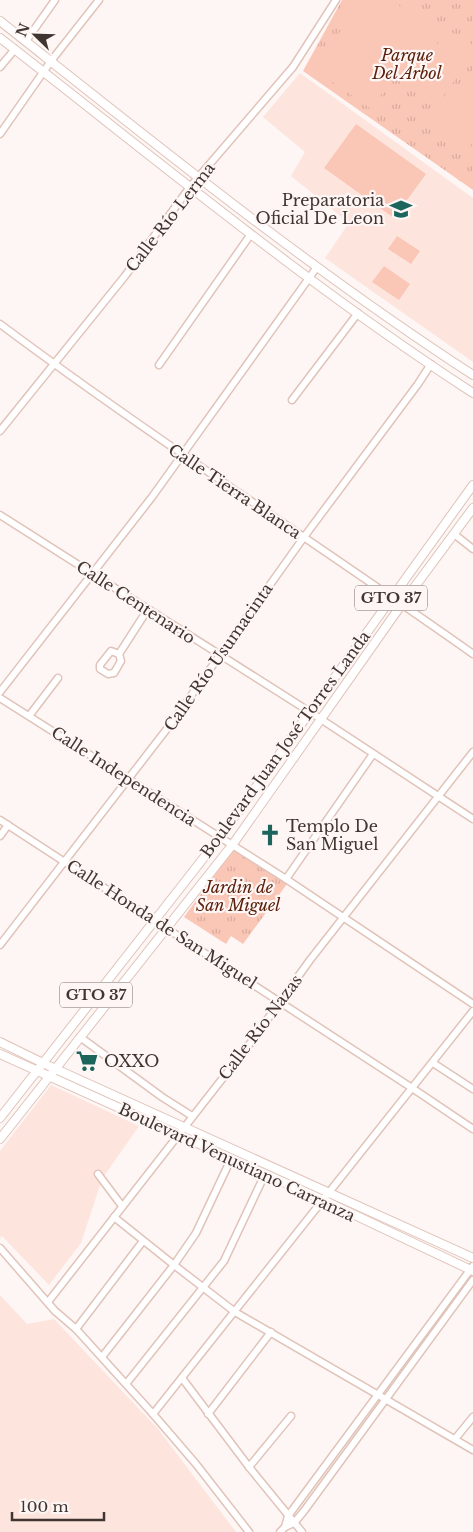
<svg xmlns="http://www.w3.org/2000/svg" width="473" height="1532" font-family="'Libre Baskerville',serif">
	<style>
		.built { fill: #fde5de }
		.park { fill: url(#park-tufts) }
		.garden { fill: #fac6b6 }
		.lines { fill: none; stroke-linecap: round; stroke-linejoin: round }
		.minor-casing { stroke: #e1c3b9; stroke-width: 9 }
		.major-casing { stroke: #e1c3b9; stroke-width: 10 }
		.minor { stroke: #fff; stroke-width: 6 }
		.major { stroke: #fff; stroke-width: 8 }
		.labels { text-anchor: middle; stroke-width: 4.5; stroke-linejoin: round; paint-order: stroke }
		.shield { fill: #fdf6f4; stroke: #796f6c; stroke-width: 1 }
		.shield-label { font-size: 15px; font-weight: bold; fill: #413531 }
		.park-label { font-size: 16px; font-style: italic; fill: #5a200c; stroke: #fdf6f4 }
		.poi-label { font-size: 16px; fill: #413531; stroke: #fdf6f4; text-anchor: start }
		.street-label { font-size: 16px; fill: #413531; stroke: #fdf6f4 }
	</style>
	<defs>
		<pattern id="park-tufts" width="24" height="20" patternUnits="userSpaceOnUse" patternTransform="scale(1.25)"><rect width="24" height="20" fill="#fac6b6"/><path d="M3 7l-1-3M5 7V3M7 7l1-3M15 17l-1-3M17 17v-4M19 17l1-3" fill="none" stroke="#d8ab9d"/></pattern>
	</defs>
	<rect width="100%" height="100%" fill="#fdf6f4"/>
	<g class="built">
		<path d="M300,73L473,198V362L325,258L349,223L291,176L305,152L263,117Z"/>
		<path d="M51,1085L139,1126L102,1179L81,1243L49,1285L2,1236L0,1238V1151Z"/>
		<path d="M0,1295L27,1324L54,1319L158,1429L236,1532H0Z"/>
	</g>
	<g class="park">
		<path d="M342,0H473V190L303,71Z"/>
		<path d="M233,850L287,884L243,944L231,936L226,944L184,917Z"/>
	</g>
	<g class="garden">
		<path d="M358,0H391L439,34L409,75L341,26Z"/>
		<path d="M341,30L398,71L371,109L314,69Z"/>
		<path d="M448,30L473,45V55L439,102L409,83Z"/>
		<path d="M473,69V142L467,150L433,121Z"/>
		<path d="M356,124L426,174L394,218L324,168Z"/>
		<path d="M397,236L420,251L411,264L388,249Z"/>
		<path d="M384,266L410,284L399,300L372,282Z"/>
	</g>
	<g class="lines">
		<g class="minor-casing">
			<g id="minor">
				<path d="M26,41L55,0"/>
				<path d="M0,67L15,49"/>
				<path d="M0,134L51,61L99,0"/>
				<path d="M0,324C154,439 316,543 473,654"/>
				<path d="M159,365L251,234"/>
				<path d="M292,400L358,313"/>
				<path d="M0,431L125,276L190,187L293,67L336,0"/>
				<path d="M0,515L310,712L473,819"/>
				<path d="M454,534L473,549"/>
				<path d="M111,651L119,654L121,661L114,673L108,674L100,669V665Z"/>
				<path d="M119,654L148,609"/>
				<path d="M0,692L152,497L317,267"/>
				<path d="M0,698L286,879L473,1004"/>
				<path d="M29,716L58,678"/>
				<path d="M0,820L412,1088L473,1129"/>
				<path d="M0,836L8,825"/>
				<path d="M286,879L373,754"/>
				<path d="M0,945L173,721L304,537L418,384L431,364"/>
				<path d="M80,1037L162,1097L192,1116"/>
				<path d="M433,1063L473,1089"/>
				<path d="M98,1174L122,1206"/>
				<path d="M114,1217L174,1265L235,1312L473,1450"/>
				<path d="M0,1248L55,1311L76,1329L153,1414L196,1464L249,1532"/>
				<path d="M48,1302L251,1042L310,960L473,752"/>
				<path d="M76,1329L143,1241"/>
				<path d="M102,1357L174,1265L196,1233L231,1159"/>
				<path d="M182,1378L249,1467L302,1532"/>
				<path d="M126,1384L224,1261L265,1174"/>
				<path d="M153,1414L473,1011"/>
				<path d="M208,1414L271,1332"/>
				<path d="M455,1439L473,1417"/>
				<path d="M249,1467L291,1416"/>
				<path d="M285,1527L288,1516L473,1266"/>
				<path d="M280,1532L285,1527L294,1523L304,1511L473,1280"/>
			</g>
		</g>
		<g class="major-casing">
			<g id="major">
				<path d="M0,21C154,143 308,268 473,375"/>
				<path d="M0,38C156,159 307,285 473,393"/>
				<path d="M0,1042L49,1066L473,1258"/>
				<path d="M0,1054L323,1200L473,1271"/>
				<path d="M0,1118L220,837L473,485"/>
				<path d="M0,1139L233,844L402,604L473,508"/>
			</g>
		</g>
		<use href="#minor" class="minor"/>
		<use href="#major" class="major"/>
	</g>
	<defs>
		<g id="university-bare" transform="scale(1.725)"><path d="M0-5L7-2L0 1L-7-2ZM-4 1L0 2.5L4 1V4Q0 6-4 4Z" fill="#1b655d" stroke="#fdf6f4" stroke-width="2.5" paint-order="stroke"/></g>
		<g id="church-bare" transform="scale(1.725)"><path d="M-1.2-6h2.4v3.5h3.3v2.4h-3.3V6h-2.4V-.1h-3.3v-2.4h3.3Z" fill="#1b655d" stroke="#fdf6f4" stroke-width="2.5" paint-order="stroke"/></g>
		<g id="supermarket-bare" transform="scale(1.725)"><path d="M-6-5.5h2.5l.6 2H6L4.5 2H-2.5L-4.4-4H-6ZM-1.5 3.2a1.3 1.3 0 1 0 .1 0ZM3 3.2a1.3 1.3 0 1 0 .1 0Z" fill="#1b655d" stroke="#fdf6f4" stroke-width="2.5" paint-order="stroke"/></g>
	</defs>
	<g fill-rule="evenodd">
		<use href="#university-bare" x="401" y="209"/>
		<use href="#church-bare" x="270" y="835"/>
		<use href="#supermarket-bare" x="87" y="1061"/>
	</g>
	<g class="labels">
		<g class="shield">
			<rect x="355" y="585.5" width="72" height="25" rx="4"/>
			<rect x="60" y="982.5" width="72" height="25" rx="4"/>
		</g>
		<g class="shield-label">
			<text x="391" y="603">GTO 37</text>
			<text x="96" y="1000">GTO 37</text>
		</g>
		<g class="park-label">
			<text x="407" y="61">Parque<tspan x="407" dy="18">Del Arbol</tspan></text>
			<text x="238" y="893">Jardin de<tspan x="238" dy="18">San Miguel</tspan></text>
		</g>
		<g class="poi-label">
			<text x="384" y="206" text-anchor="end">Preparatoria<tspan x="384" dy="18">Oficial De Leon</tspan></text>
			<text x="286" y="832">Templo De<tspan x="286" dy="18">San Miguel</tspan></text>
			<text x="104" y="1067">OXXO</text>
		</g>
		<g class="street-label">
			<text transform="translate(170 217) rotate(-52)" y="6">Calle Río Lerma</text>
			<text transform="translate(235 491) rotate(34)" y="6">Calle Tierra Blanca</text>
			<text transform="translate(136 602) rotate(33)" y="6">Calle Centenario</text>
			<text transform="translate(218 657) rotate(-55)" y="6">Calle Río Usumacinta</text>
			<text transform="translate(285 744) rotate(-54)" y="6">Boulevard Juan José Torres Landa</text>
			<text transform="translate(124 776) rotate(33)" y="6">Calle Independencia</text>
			<text transform="translate(162 924) rotate(33)" y="6">Calle Honda de San Miguel</text>
			<text transform="translate(260 1027) rotate(-53)" y="6">Calle Río Nazas</text>
			<text transform="translate(237 1162) rotate(25)" y="6">Boulevard Venustiano Carranza</text>
		</g>
	</g>
	<g transform="translate(35 35) rotate(293)" stroke="#fdf6f4" stroke-width="4" paint-order="stroke">
	<path d="M0-4L9 19L0 12L-9 19Z" fill="#413531"/>
	<text y="-8" font-size="14" font-weight="bold" text-anchor="middle" fill="#413531">N</text>
	</g>
	<path d="M12 1512v8h92v-8" fill="none" stroke="#413531" stroke-width="2.5"/>
	<text x="20" y="1512" font-size="15" fill="#413531" stroke="#fdf6f4" stroke-width="4" paint-order="stroke">100 m</text>
</svg>
